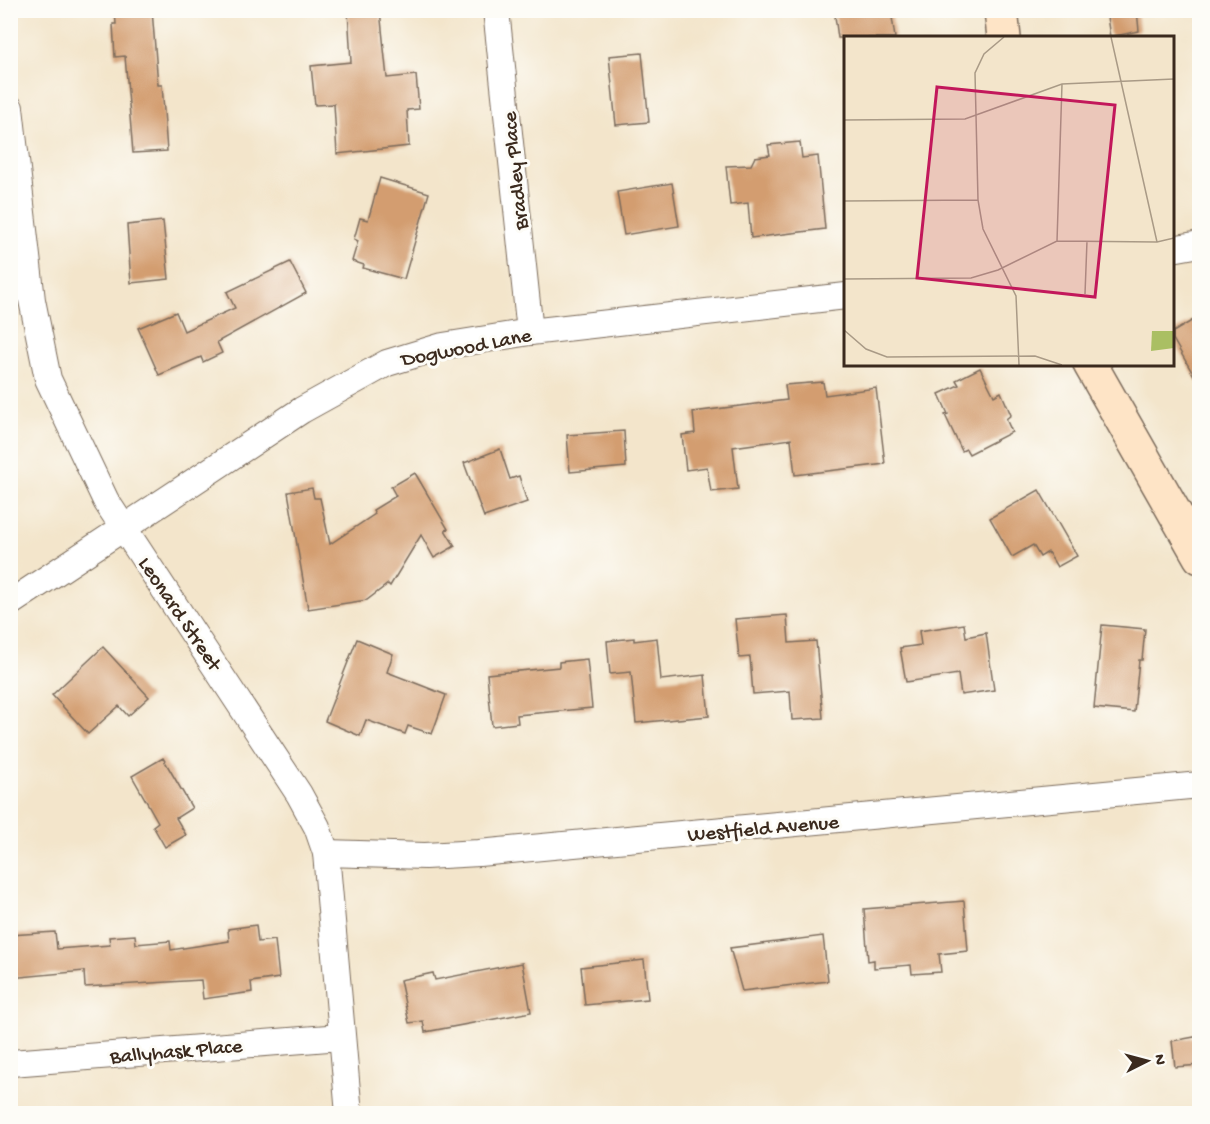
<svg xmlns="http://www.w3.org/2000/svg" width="1210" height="1124" font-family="'Gochi Hand',sans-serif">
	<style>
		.building { fill: #d39d6f }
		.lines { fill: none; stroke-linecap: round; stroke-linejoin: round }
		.street-casing { stroke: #7b6b5b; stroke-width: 28 }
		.secondary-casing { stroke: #7b6b5b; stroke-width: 36 }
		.street { stroke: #fff; stroke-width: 26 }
		.secondary { stroke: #fee4c6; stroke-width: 33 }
		.labels { text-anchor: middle; stroke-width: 6; stroke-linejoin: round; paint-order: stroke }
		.street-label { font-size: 21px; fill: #3b2a1e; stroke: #fdfcf7 }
		.inset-road { fill: none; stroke: #a99a86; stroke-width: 1.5 }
		.view { fill: #c2185b; fill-opacity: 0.15; stroke: #c2185b; stroke-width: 3 }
		.inset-edge { fill: none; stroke: #3b2a1e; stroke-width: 3 }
	</style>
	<rect width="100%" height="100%" fill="#fdfcf7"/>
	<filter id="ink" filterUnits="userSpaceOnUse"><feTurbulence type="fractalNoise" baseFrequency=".0167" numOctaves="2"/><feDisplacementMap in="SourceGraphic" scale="12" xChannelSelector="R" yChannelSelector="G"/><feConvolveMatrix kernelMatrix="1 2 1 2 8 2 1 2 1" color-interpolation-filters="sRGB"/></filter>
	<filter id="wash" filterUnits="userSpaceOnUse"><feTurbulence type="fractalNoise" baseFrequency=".008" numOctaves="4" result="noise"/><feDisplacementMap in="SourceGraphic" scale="24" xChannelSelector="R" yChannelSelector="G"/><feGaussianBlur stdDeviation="1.35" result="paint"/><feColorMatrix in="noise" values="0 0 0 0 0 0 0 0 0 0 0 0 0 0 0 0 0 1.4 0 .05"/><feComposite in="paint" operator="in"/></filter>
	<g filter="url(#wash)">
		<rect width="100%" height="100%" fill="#f3e5cb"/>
		<g id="blocks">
			<g class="building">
				<path d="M115,10H152L158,85H162L167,151L133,153L125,56L115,57L113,24H116Z"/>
				<path d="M348,10H380L387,78L416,75L419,109L407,110L409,146L337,154L334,104L315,105L311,66L351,62Z"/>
				<path d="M870,10H891L895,38H838L835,16Z"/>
				<path d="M1106,10H1137L1139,31L1110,37Z"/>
				<path d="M642,53L649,122L616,125L609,56Z"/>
				<path d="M800,142L802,158L818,156L825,229L751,238L748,203L730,205L726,166L751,165L755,157L770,155L768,145Z"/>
				<path d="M380,178L429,193L404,279L363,268L364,265L352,261L358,241L354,239L360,218L368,220Z"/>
				<path d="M672,183L679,226L624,235L617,192Z"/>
				<path d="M163,221L169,279L131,283L127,225Z"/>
				<path d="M290,262L306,293L217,342L222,353L203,362L201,357L159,375L138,328L176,312L184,331L235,308L227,292Z"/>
				<path d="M1200,316V386L1173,339V332Z"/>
				<path d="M980,368L994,396L1001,392L1011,415L1006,419L1012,432L969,454L966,449L962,451L945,415L948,414L939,394L959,385L956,380Z"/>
				<path d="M823,382L825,395L876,388L885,464L795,475L791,439L733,447L738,489L711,492L707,467L686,470L682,435L695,433L693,412L787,400L785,385Z"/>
				<path d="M624,431L626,467L570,472L567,435Z"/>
				<path d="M500,449L510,479L519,476L527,502L484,517L464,463Z"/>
				<path d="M415,473L448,529L445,530L455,546L434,558L421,535L390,586L388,584L367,600L308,609L288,492L312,488L314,498H320L330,544L375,514L373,510L396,496L391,487Z"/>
				<path d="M1039,490L1077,556L1057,567L1048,552L1040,557L1033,545L1012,557L990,518Z"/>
				<path d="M787,615L789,643L816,641L823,718L792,720L790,691L753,694L750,657L739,658L735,619Z"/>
				<path d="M964,624L966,637L986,633L994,690L961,695L958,674L906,682L900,648L921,645L919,631Z"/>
				<path d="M1102,625L1145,629L1142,660H1139L1134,712L1094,708Z"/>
				<path d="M634,638V641L657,638L661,680L705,675L709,716L636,723L631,672L610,674L607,641Z"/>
				<path d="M357,639L393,654L387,672L446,695L432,734L408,726L405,734L366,720L360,736L325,721Z"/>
				<path d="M103,647L149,697L128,716L119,706L88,734L52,695Z"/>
				<path d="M587,659L592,708L517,715L518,723L492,726L487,674L559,667V662Z"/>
				<path d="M163,758L192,808L176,818L186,835L165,847L153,826L158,822L132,776Z"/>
				<path d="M964,901L968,951L939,954L941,972L912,974L911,965L874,968V960L868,961L864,909Z"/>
				<path d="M256,925L258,942L275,940L279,978L251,982L252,992L203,999L201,980L85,987L84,971L10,978V935L55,932L57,949L110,945L109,937L135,935L136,944L170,941L171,950L229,941L228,929Z"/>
				<path d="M823,936L828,981L742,991L730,948Z"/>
				<path d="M644,960L648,999L585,1005L581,967Z"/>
				<path d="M522,963L531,1012L425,1032L423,1021L409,1023L400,980L433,973L435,980Z"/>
				<path d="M1200,1036V1065L1175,1067L1172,1041Z"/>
			</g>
		</g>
	</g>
	<g filter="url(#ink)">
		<use href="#blocks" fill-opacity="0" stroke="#7b6b5b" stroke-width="1.5"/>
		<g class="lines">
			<g class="street-casing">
				<g id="street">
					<path d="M496,10L530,332"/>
					<path d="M10,108L32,300L48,379L106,501L299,794L317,827L326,853L349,1114"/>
					<path d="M1172,249L1200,244"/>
					<path d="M10,603L302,410L387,363L443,346L530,332L846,296"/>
					<path d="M326,853L425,856L479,853L1200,785"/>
					<path d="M11,1063L341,1037"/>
				</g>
			</g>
			<g class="secondary-casing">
				<g id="secondary">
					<path d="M1001,10L1004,38"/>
					<path d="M1090,364L1200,557"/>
				</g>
			</g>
			<use href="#street" class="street"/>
			<use href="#secondary" class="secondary"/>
		</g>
	</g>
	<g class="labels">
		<g class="street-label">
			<text transform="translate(514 171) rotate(-96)" y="7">Bradley Place</text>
			<text transform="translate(466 346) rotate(-11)" y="7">Dogwood Lane</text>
			<text transform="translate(181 613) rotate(56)" y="7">Leonard Street</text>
			<text transform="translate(763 827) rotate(-5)" y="7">Westfield Avenue</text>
			<text transform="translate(176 1050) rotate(-5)" y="7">Ballyhask Place</text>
		</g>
	</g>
	<g transform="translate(844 36)">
		<rect width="330" height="330" fill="#f3e5cb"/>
		<path d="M308,295H330V312L307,315Z" fill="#aabf63"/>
		<path class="inset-road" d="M160,1L140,18L131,37L134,164L139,193L172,260L175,329M267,1L313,206M0,84L121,83L218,48L330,43M0,165L134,164M213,205L218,48M0,243L127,242L154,234L213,205L313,206L330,202M241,258L243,205M0,294L22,313L43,321L191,320L218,329"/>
		<path class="view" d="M93,51L271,69L251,261L73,242Z"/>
		<rect width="330" height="330" class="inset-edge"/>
	</g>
	<rect width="1210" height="1124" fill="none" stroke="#fdfcf7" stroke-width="36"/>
	<g transform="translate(1147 1061) rotate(84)" stroke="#fdfcf7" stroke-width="4.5" paint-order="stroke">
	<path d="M0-4.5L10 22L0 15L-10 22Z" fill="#3b2a1e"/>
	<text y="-9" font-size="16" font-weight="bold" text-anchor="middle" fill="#3b2a1e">N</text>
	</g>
</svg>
